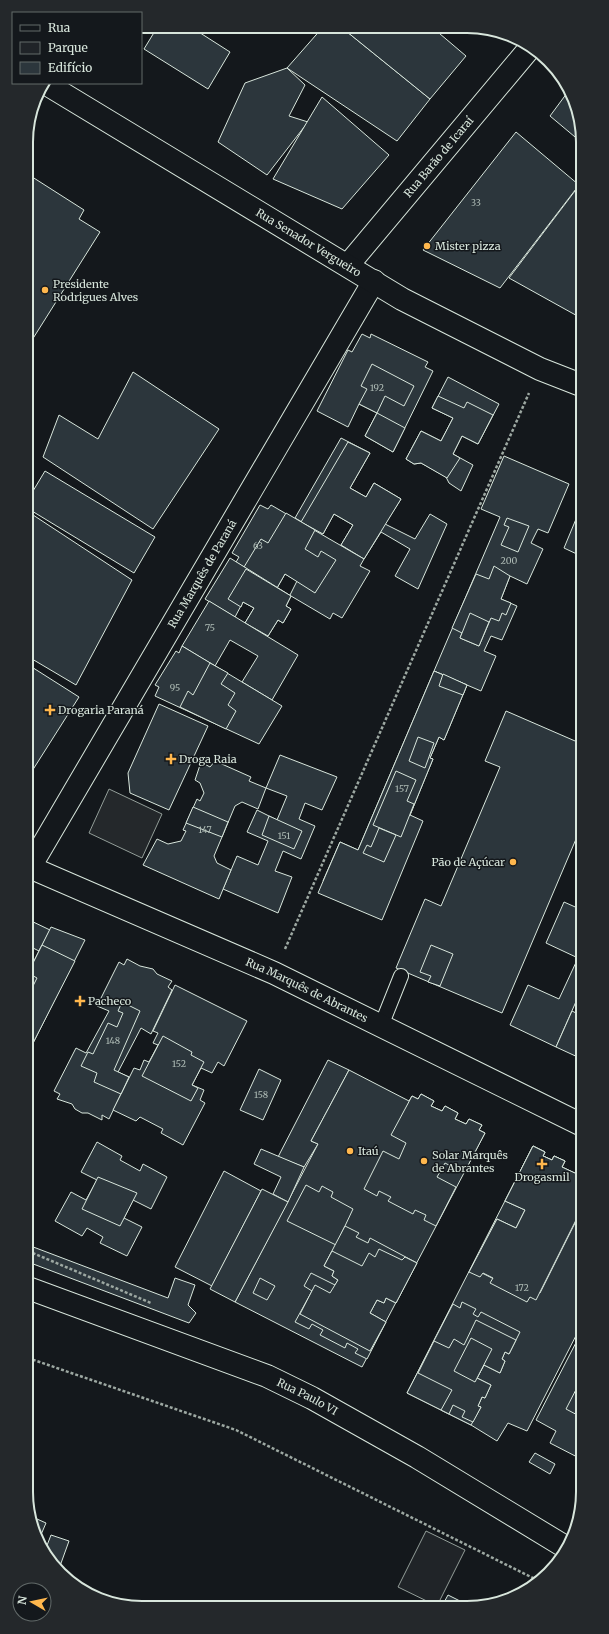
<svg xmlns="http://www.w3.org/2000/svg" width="609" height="1634" font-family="Merriweather,serif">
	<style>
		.green { fill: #202428; stroke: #939e99 }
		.parking { fill: #24282b; stroke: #939e99 }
		.building { fill: #2c363c; stroke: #d8e6dc }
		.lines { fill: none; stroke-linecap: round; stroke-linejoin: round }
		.lane-casing { stroke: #d8e6dc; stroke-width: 16 }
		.street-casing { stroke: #d8e6dc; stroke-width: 24 }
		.secondary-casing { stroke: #d8e6dc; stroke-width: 24 }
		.path { stroke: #9da8a2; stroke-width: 2.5; stroke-dasharray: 3 2; stroke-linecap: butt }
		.lane { stroke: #14181c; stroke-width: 14 }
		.street { stroke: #14181c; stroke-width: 22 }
		.secondary { stroke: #14181c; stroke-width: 22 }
		.poi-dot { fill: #ffb74d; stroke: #14181c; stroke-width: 1.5 }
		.labels { text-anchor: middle; stroke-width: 3; stroke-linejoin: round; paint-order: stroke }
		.number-label { font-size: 9px; fill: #adbab4 }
		.street-label { font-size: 11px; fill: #d8e6dc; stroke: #14181c }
		.poi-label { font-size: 11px; fill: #d8e6dc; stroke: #14181c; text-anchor: start }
		.rim { fill: none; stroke: #d8e6dc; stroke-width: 2 }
	</style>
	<rect width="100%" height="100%" fill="#14181c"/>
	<path class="green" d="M426,1531L465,1550L437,1606L398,1587Z"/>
	<path class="parking" d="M109,789L162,814L142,858L89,833Z"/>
	<g class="building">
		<path d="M158,26H196L194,29L230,52L208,89L144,49Z"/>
		<path d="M323,27H341L430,99L397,141L287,68Z"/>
		<path d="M341,27L433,28L466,56L430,99Z"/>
		<path d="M287,68L305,85L289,116L308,122L267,175L218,142L245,83Z"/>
		<path d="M567,93L581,119V142L550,116Z"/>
		<path d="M322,97L389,155L342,209L273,179Z"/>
		<path d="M516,132L579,185L500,288L423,250Z"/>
		<path d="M26,173L84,210L79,219L100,232L27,348Z"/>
		<path d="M581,183V318L509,278Z"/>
		<path d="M362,334L370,338L371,334L428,362L425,367L433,371L393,452L365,436L377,413L359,404L348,427L317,411L348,350L352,352Z"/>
		<path d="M372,364L414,386L404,406L385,396L377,413L359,404L367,389L361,386Z"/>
		<path d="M133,372L219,429L153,529L43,457L59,415L98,439Z"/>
		<path d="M448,377L499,404L478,444L462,436L453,454L473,465L461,491L449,483L446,477L421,463L414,464L406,459L421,431L441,441L453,418L432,408Z"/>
		<path d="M438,396L464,408L467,402L493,415L478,444L462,436L453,454L460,458L447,478L421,463L414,464L406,459L421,431L441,441L453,418L432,408Z"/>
		<path d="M377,413L405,428L393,452L365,436Z"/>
		<path d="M341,438L370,453L350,488L366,497L374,483L401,499L385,524L415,539L430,514L447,524L418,589L395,576L410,549L381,532L364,559L341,545L353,525L334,514L323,534L295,518Z"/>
		<path d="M348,442L370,453L350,488L366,497L374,483L401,499L364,559L341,545L353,525L334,514L323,534L301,522Z"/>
		<path d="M504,456L569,484L548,533L538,529L531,543L543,549L527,584L510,576L501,599L517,606L502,640L491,636L484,651L496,656L481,691L434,671L500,517L481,509Z"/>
		<path d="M45,471L155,537L134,573L27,508V501Z"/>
		<path d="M260,505L268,509L271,505L364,559L360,566L370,571L342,618L333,613L330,619L291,596L290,595L297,581L285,574L277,588L236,562L239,557L232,553Z"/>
		<path d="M581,507V556L564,548Z"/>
		<path d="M27,511L132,580L76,685L27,656Z"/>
		<path d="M286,513L315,530L305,549L318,557L321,551L336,560L315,593L285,574L277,588L244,567L261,539L268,543Z"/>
		<path d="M507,518L529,526L518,552L501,545L509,527L504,525Z"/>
		<path d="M230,558L291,596L286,606L291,609L283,623L278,620L268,636L245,623L254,608L243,602L235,617L205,599Z"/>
		<path d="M494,566L510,576L501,599L511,603L506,615L502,613L499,621L491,618L479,646L460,638L462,633L452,628L476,574L489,579Z"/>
		<path d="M246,569L291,596L286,606L291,609L283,623L278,620L268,636L245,623L254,608L243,602L241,607L228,599Z"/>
		<path d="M209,601L298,655L272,700L242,682L258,656L230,640L215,666L182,646Z"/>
		<path d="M470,613L489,622L479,646L460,638Z"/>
		<path d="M182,646L282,706L259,744L155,696L159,687L155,685L176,651L179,653Z"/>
		<path d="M210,663L228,673L221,684L235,693L228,705L236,711L226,729L180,707L188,691L193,695Z"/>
		<path d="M27,664L79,697L27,779Z"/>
		<path d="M434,671L467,685L444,740L439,737L430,758L433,759L401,837L396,835L384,862L400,869L384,906L323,881L340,842L358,850Z"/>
		<path d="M434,671L467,685L444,740L439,737L430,758L433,759L410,815L423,821L382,920L318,893L340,842L358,850Z"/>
		<path d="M443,674L467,685L463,695L439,686Z"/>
		<path d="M159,704L208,726L169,810L130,793L128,773Z"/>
		<path d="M506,711L582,744V825L502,1013L396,968L425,899L441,906L500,767L485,761Z"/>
		<path d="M418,737L434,743L425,768L409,761Z"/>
		<path d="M280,755L337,777L322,810L305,803L299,819L315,826L301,859L283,851L275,871L292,877L278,913L223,889L237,856L258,865L268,841L247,832L257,810L277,820L287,796L266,788Z"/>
		<path d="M215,761L251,777L249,781L266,788L258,809L242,802L235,806L214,856L217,863L231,870L219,899L143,865L157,839L168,844L181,841L186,831L183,830L197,799L200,801L204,793L200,783L195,780L201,762L210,767Z"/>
		<path d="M396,771L416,780L407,801L414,804L401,837L373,825Z"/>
		<path d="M193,807L228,822L222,837L186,823Z"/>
		<path d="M269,816L302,831L294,849L262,835Z"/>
		<path d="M379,828L396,835L384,862L363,853L367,845L371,847Z"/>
		<path d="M564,902L582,910V988L556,1047L510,1025L528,985L559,999L578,958L546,943Z"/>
		<path d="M27,919L50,930L39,951L27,945Z"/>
		<path d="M51,927L85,940L28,1053L27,975Z"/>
		<path d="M42,945L75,961L32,1045L28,1043V996L37,978L28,973Z"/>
		<path d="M431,945L453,954L440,986L428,982L431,976L420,972Z"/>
		<path d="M127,959L140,966L153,969L157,974L172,981L168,987L172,990L151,1034L141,1028L118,1072L129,1077L109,1119L102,1115V1120L88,1113H82L75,1109L72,1104L57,1099L60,1094L54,1091L76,1048L86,1053L109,1011L97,1006L119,962L124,965Z"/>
		<path d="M175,985L247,1021L224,1066L218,1062L212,1073L201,1068L192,1085L204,1090L200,1100L205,1103L183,1145L161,1133L163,1129L140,1117L136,1121L113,1110L134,1068L140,1070L144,1060L149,1062L158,1045L153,1043L158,1033L153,1031Z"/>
		<path d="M122,1002L140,1011L114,1070L129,1077L121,1094L94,1082L97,1073L81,1066L88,1052L93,1054L108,1023L117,1027L123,1013L118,1011Z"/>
		<path d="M572,1011L582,1016V1059L556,1047Z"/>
		<path d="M163,1036L192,1052L191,1055L204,1062L192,1085L198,1088L191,1101L142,1076Z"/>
		<path d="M328,1060L349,1070L311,1141L318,1144L304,1167L278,1157Z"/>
		<path d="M259,1069L281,1080L263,1120L240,1110Z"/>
		<path d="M349,1070L409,1101L412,1096L418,1099L421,1094L434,1101L431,1106L442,1111L445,1106L458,1113L455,1119L466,1124L469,1119L482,1125L479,1130L485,1133L362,1367L235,1302L318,1144L311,1141Z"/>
		<path d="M421,1094L434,1101L431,1106L442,1111L445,1106L458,1113L455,1119L466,1124L469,1119L482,1125L479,1130L485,1133L464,1173L445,1163L437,1177L456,1187L436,1226L424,1220L426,1215L415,1210L413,1214L388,1201L391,1197L379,1191L377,1196L364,1189L383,1151L399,1159L406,1143L391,1135L412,1096L418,1099Z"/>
		<path d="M97,1142L122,1156L120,1160L140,1171L143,1164L167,1177L151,1209L133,1200L124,1218L142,1227L127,1256L100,1243L103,1237L87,1228L82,1236L55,1221L71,1192L86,1200L97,1180L81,1172Z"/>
		<path d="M533,1146L545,1152L543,1156L552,1160L554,1156L565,1161L562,1167L577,1174L579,1168L582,1170L583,1322L527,1431L508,1423L497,1441L471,1425L407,1393Z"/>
		<path d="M533,1146L545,1152L543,1156L552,1160L554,1156L565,1161L547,1196L580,1213L540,1293L522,1283L518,1291L472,1268L497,1219L516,1228L525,1210L505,1201Z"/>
		<path d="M533,1146L545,1152L543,1156L552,1160L554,1156L565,1161L562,1167L577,1174L579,1168L582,1170V1208L536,1300L530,1297L527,1302L490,1283L493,1278L483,1273L480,1277L469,1272L497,1219L516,1228L525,1210L505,1201Z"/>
		<path d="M261,1149L304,1167L288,1202L273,1194L281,1177L254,1164Z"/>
		<path d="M224,1171L261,1191L212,1286L175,1267Z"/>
		<path d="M98,1177L137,1193L120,1226L82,1209Z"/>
		<path d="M306,1185L319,1192L322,1186L333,1192L331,1197L353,1209L336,1245L287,1221Z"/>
		<path d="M262,1189L288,1202L235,1302L210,1289Z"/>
		<path d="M345,1226L359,1233L356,1237L368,1243L370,1238L417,1263L396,1303L386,1298L384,1303L377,1300L370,1313L386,1322L367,1359L355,1353L358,1349L347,1343L345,1348L320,1335L323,1330L312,1324L309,1329L295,1322L312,1291L304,1286L311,1273L335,1285L338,1280L332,1276L334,1271L324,1266Z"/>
		<path d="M28,1245L168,1298L175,1278L195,1285L188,1305L196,1313L189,1323L28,1262Z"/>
		<path d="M379,1249L402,1260L405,1257L417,1263L396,1303L386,1298L384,1303L377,1300L370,1313L386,1322L370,1351L300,1314L315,1285L330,1293L338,1280L332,1276L334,1271L324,1266L332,1251L362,1266L369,1253L375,1257Z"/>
		<path d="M260,1278L275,1286L267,1300L253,1293Z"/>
		<path d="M462,1302L476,1309L473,1314L478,1317L481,1312L520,1332L509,1354L505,1352L502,1359L505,1361L500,1373L484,1365L477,1378L491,1385L485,1398L482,1397L478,1406L481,1407L471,1425L407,1393L453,1304L460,1308Z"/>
		<path d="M476,1320L516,1340L509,1354L505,1352L502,1359L505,1361L500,1373L484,1365L477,1378L491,1385L485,1398L482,1397L478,1406L481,1407L473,1422L462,1417L465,1411L453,1405L449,1414L441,1410L452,1390L418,1373L434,1341L449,1348L454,1339L464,1345Z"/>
		<path d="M583,1329V1460L550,1443L556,1431L536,1420Z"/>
		<path d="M471,1338L492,1349L475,1382L454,1371Z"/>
		<path d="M583,1376V1418L566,1409Z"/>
		<path d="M535,1453L555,1464L550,1474L529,1462Z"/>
		<path d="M28,1515L46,1523L40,1537Z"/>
		<path d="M51,1535L69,1541L60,1566L54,1564L46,1548Z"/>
		<path d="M448,1595L470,1606H442Z"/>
	</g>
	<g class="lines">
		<g class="lane-casing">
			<path id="lane" d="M381,1026L401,976"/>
		</g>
		<g class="street-casing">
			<g id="street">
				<path id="s1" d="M348,265L529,49"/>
				<path id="s2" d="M30,867L374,281"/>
				<path id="s3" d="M28,1288L267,1376L312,1398L417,1457L567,1548"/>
			</g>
		</g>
		<g class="secondary-casing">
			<g id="secondary">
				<path id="s4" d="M45,83L402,299L540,369L581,385"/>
				<path id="s5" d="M27,866L274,973L582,1125"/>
			</g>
		</g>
		<g class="path">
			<path d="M285,949L529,393"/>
			<path d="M28,1251L151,1303"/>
			<path d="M28,1358L236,1430L539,1581"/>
		</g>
		<use href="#lane" class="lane"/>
		<use href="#street" class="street"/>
		<use href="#secondary" class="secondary"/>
	</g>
	<g class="poi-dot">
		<circle cx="427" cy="246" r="4"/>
		<circle cx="45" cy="290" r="4"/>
		<path d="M48 704h4v4h4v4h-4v4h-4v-4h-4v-4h4z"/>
		<path d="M169 753h4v4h4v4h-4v4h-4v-4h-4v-4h4z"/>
		<circle cx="513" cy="862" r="4"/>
		<path d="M78 995h4v4h4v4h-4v4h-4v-4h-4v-4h4z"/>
		<circle cx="350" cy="1151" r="4"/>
		<circle cx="424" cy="1161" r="4"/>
		<path d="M540 1158h4v4h4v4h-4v4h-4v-4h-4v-4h4z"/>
	</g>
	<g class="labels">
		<g class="number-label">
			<text x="476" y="206">33</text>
			<text x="377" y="391">192</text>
			<text x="258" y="549">63</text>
			<text x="509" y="564">200</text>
			<text x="210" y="631">75</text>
			<text x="175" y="691">95</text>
			<text x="402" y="792">157</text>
			<text x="205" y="833">147</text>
			<text x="284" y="839">151</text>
			<text x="113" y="1044">148</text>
			<text x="179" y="1067">152</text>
			<text x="261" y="1098">158</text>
			<text x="522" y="1291">172</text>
		</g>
		<g class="street-label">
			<text dy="4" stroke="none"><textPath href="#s1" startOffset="141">Rua Barão de Icaraí</textPath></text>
			<text dy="4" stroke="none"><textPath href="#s4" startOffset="308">Rua Senador Vergueiro</textPath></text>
			<text dy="4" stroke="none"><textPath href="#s2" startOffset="340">Rua Marquês de Paraná</textPath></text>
			<text dy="4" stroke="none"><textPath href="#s5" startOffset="306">Rua Marquês de Abrantes</textPath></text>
			<text dy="4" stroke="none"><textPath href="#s3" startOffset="300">Rua Paulo VI</textPath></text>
		</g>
		<g class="poi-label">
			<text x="435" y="250">Mister pizza</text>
			<text x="53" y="288">Presidente<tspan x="53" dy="13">Rodrigues Alves</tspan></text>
			<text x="58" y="714">Drogaria Paraná</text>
			<text x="179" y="763">Droga Raia</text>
			<text x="505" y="866" text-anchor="end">Pão de Açúcar</text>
			<text x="88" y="1005">Pacheco</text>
			<text x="358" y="1155">Itaú</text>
			<text x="432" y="1159">Solar Marquês<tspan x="432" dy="13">de Abrantes</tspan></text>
			<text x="542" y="1181" text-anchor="middle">Drogasmil</text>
		</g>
	</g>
	<path d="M0 0H609V1634H0ZM142 33H467A109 109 0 0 1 576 142V1492A109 109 0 0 1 467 1601H142A109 109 0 0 1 33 1492V142A109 109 0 0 1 142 33Z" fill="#24282b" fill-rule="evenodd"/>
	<path class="rim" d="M142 33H467A109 109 0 0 1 576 142V1492A109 109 0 0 1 467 1601H142A109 109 0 0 1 33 1492V142A109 109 0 0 1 142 33Z"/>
	<rect x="12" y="12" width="130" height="72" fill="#14181c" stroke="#626a69"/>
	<rect x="20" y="25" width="20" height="6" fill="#14181c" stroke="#626a69"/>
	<text x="48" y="32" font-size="12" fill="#d8e6dc">Rua</text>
	<rect x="20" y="42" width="20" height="12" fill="#202428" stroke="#626a69"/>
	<text x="48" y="52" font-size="12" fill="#d8e6dc">Parque</text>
	<rect x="20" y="62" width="20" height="12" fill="#2c363c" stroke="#626a69"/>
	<text x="48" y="72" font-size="12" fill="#d8e6dc">Edifício</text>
	<g transform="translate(32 1602) rotate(279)"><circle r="19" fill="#14181c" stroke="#626a69"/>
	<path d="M0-3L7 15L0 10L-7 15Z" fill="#ffb74d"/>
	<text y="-6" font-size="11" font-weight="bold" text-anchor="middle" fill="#d8e6dc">N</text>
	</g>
</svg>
